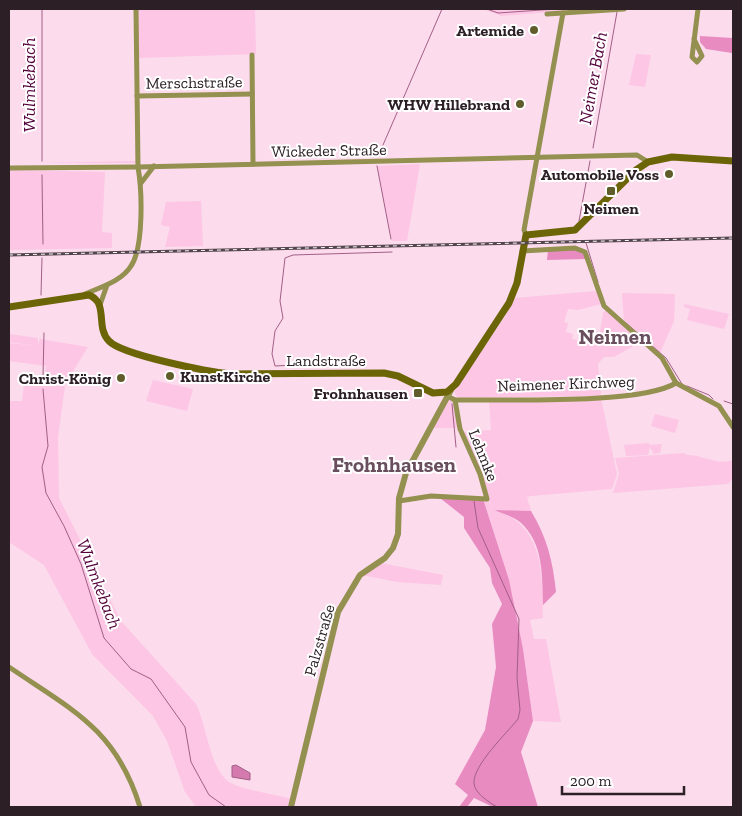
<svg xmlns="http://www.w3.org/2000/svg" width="742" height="816" font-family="'Zilla Slab',serif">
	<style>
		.green { fill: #fcc6e4 }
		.forest { fill: #e88bc1 }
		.water { fill: #d47aaf; stroke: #a25f86 }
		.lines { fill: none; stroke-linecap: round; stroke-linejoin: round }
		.stream { stroke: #a25f86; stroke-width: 1 }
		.minor { stroke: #939050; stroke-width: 5 }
		.tertiary { stroke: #939050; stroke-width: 6 }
		.secondary { stroke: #6b6507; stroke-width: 7 }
		.rail-casing { stroke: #54444d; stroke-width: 3 }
		.rail { stroke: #fff; stroke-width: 1; stroke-dasharray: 4; stroke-linecap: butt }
		.poi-dot { fill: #605d2a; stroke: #fff; stroke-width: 2 }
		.labels { text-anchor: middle; stroke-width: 4; stroke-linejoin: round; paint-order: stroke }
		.poi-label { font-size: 16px; font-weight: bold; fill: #2c2026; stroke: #fff; text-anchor: end }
		.street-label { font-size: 16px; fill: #2c2026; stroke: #fff }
		.water-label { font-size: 18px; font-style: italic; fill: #54003b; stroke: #fff }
		.district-label { font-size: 21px; font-weight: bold; fill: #694e5d; stroke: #fff }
	</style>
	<rect width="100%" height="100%" fill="#fcdbed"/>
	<g class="green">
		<path d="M135,9H255L256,54L138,58L139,163H43L135,161Z"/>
		<path d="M482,9H586L502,16Z"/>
		<path d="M636,54L651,55L645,87L629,85Z"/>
		<path d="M420,164L407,241H392L377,166Z"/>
		<path d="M9,170L105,172L102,232L112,233V248L9,250Z"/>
		<path d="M201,201L203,246L165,247L170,227L161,225L166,202Z"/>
		<path d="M597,291L601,304L578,310L568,309L564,322L568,323L566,332L573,334L572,339L592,342L599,337L603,313L607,309L642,341L614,357H604L598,364L601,396L460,398L456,396L454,390L505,317L514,298Z"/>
		<path d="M622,293L675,294L674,321L660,353L624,322Z"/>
		<path d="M684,304L729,314L724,329L687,320L690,309L684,307Z"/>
		<path d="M9,334L38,338V345L40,339L88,347L67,381L44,383L46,366L9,361V343L38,346L9,342Z"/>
		<path d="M153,380L193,389L187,411L146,401Z"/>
		<path d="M24,385L65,386L58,437L59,498L121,621L196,704C207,726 210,772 231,783C247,791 274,794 291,799L289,807H196L185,792L167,741L153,716L92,654L44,565L9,542V401H22Z"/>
		<path d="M601,398L617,474L612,489L531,496L527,497L531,511L495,510L488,499L463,432L491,430L489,399Z"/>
		<path d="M449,400L453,402L459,425L455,428H431Z"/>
		<path d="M655,414L679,420L675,433L651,426Z"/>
		<path d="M649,443L650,445L662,444L660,453L654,454L650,447L648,455L626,456L624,445Z"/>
		<path d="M685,453L686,455C702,454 718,466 733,460V478L728,484L613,493L619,474L615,458Z"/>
		<path d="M483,499H487C500,518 508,512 520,524C545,548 542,586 543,618L530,620L534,639H546L561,722L533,721L523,649Z"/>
		<path d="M381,563L443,575L441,585L397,582L362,575Z"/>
	</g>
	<g class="forest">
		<path d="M700,36L733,38L732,53L706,49L700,42Z"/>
		<path d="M548,250H578L584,254L586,259L547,260Z"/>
		<path d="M440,498L483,499L509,580L523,649L533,721L521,752L538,807H493L474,798L467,807H459L468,795L455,784L485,730L496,667L492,624L502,604L492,583L490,568L464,528V517Z"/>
		<path d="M495,510L531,511C547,537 553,562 556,592L543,605C542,576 544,543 520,522C514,517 503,514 495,510Z"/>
	</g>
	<path class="water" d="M236,765L250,773V780L232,777V766Z"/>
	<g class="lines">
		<g class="stream">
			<path d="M42,9V161"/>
			<path d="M487,9L498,13L556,9"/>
			<path d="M383,145L442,9"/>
			<path d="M593,148L617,12"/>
			<path d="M377,166L391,239"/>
			<path d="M42,175L43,244"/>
			<path d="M579,221L590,161"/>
			<path d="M586,243L598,282"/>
			<path d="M41,295L42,258"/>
			<path d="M626,323L666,358L682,384"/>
			<path d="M313,364L275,366L272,354L275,331L283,318L280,301L285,258L293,255L392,252"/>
			<path d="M43,377L44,333"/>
			<path d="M687,386L709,395L713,399"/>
			<path d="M43,389L48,446L42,467L46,493L64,526L81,564L104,638L131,669L151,679L185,727L191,762L209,795L226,807"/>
			<path d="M724,401L733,404"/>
			<path d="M452,404L456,447"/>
			<path d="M474,501L478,528L519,619L517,678L520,710L518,719C507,733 473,765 474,783C474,793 489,802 497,807"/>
		</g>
		<g class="minor">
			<path d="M547,14L624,9"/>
			<path d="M694,39L702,56L697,62L692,57L698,9"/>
			<path d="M252,55L253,164"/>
			<path d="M137,96L252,94"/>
			<path d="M9,168L138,167L637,155L648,162"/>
			<path d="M141,183L154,166"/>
			<path d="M526,235L524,230L563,13"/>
			<path d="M522,251L575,248L585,252L604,306L662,358L676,383L719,406L733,427"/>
			<path d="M85,294C101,287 122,281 131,266C144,247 142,190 138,167L136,9"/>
			<path d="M100,305L107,285"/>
			<path d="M447,396L455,400C503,399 640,405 676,383"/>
			<path d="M399,501L431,496L487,499L480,474L460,429L455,400"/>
			<path d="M9,667C72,710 116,729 140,807"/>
		</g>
		<path class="tertiary" d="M291,807L338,612L360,575L385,558L393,548L398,534L399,498L406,473L451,390"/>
		<path class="secondary" d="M9,307L89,295C109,303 95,327 109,341C122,355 209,372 231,374L384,373L398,376L433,393L447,392L456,384L509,303L517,283L526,235L575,230L636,170L648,162L672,157L733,161"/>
		<g class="rail-casing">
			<path id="rail" d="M9,255L733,238"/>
		</g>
		<use href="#rail" class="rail"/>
	</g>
	<g class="poi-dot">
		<circle cx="534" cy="30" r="5"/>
		<circle cx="520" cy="104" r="5"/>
		<circle cx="669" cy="174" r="5"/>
		<rect x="606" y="186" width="10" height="10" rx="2.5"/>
		<circle cx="170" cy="376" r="5"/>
		<circle cx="121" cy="378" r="5"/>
		<rect x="413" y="388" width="10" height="10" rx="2.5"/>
	</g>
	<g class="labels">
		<g class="poi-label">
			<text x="524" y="36">Artemide</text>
			<text x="510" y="110">WHW Hillebrand</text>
			<text x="659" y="180">Automobile Voss</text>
			<text x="611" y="214" text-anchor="middle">Neimen</text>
			<text x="180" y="382" text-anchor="start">KunstKirche</text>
			<text x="111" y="384">Christ-König</text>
			<text x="408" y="399">Frohnhausen</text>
		</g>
		<g class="street-label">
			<text transform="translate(194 82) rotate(-1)" y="6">Merschstraße</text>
			<text transform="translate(329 150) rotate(-1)" y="6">Wickeder Straße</text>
			<text x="326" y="366">Landstraße</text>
			<text transform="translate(566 383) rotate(-2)" y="6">Neimener Kirchweg</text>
			<text transform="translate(484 455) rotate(68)" y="6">Lehmke</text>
			<text transform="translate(319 640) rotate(-74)" y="6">Palzstraße</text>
		</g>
		<g class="water-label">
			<text transform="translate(593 78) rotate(-80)" y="6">Neimer Bach</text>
			<text transform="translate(29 85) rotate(-90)" y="6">Wulmkebach</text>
			<text transform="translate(99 584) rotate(69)" y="6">Wulmkebach</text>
		</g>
		<g class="district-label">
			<text x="615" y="344">Neimen</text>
			<text x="394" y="472">Frohnhausen</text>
		</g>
	</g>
	<rect width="742" height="816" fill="none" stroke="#2c2026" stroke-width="20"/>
	<path d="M562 786v8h122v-8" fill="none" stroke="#2c2026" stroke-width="2.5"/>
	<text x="570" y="786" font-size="15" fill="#2c2026" stroke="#ffffff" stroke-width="4" paint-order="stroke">200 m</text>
</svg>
